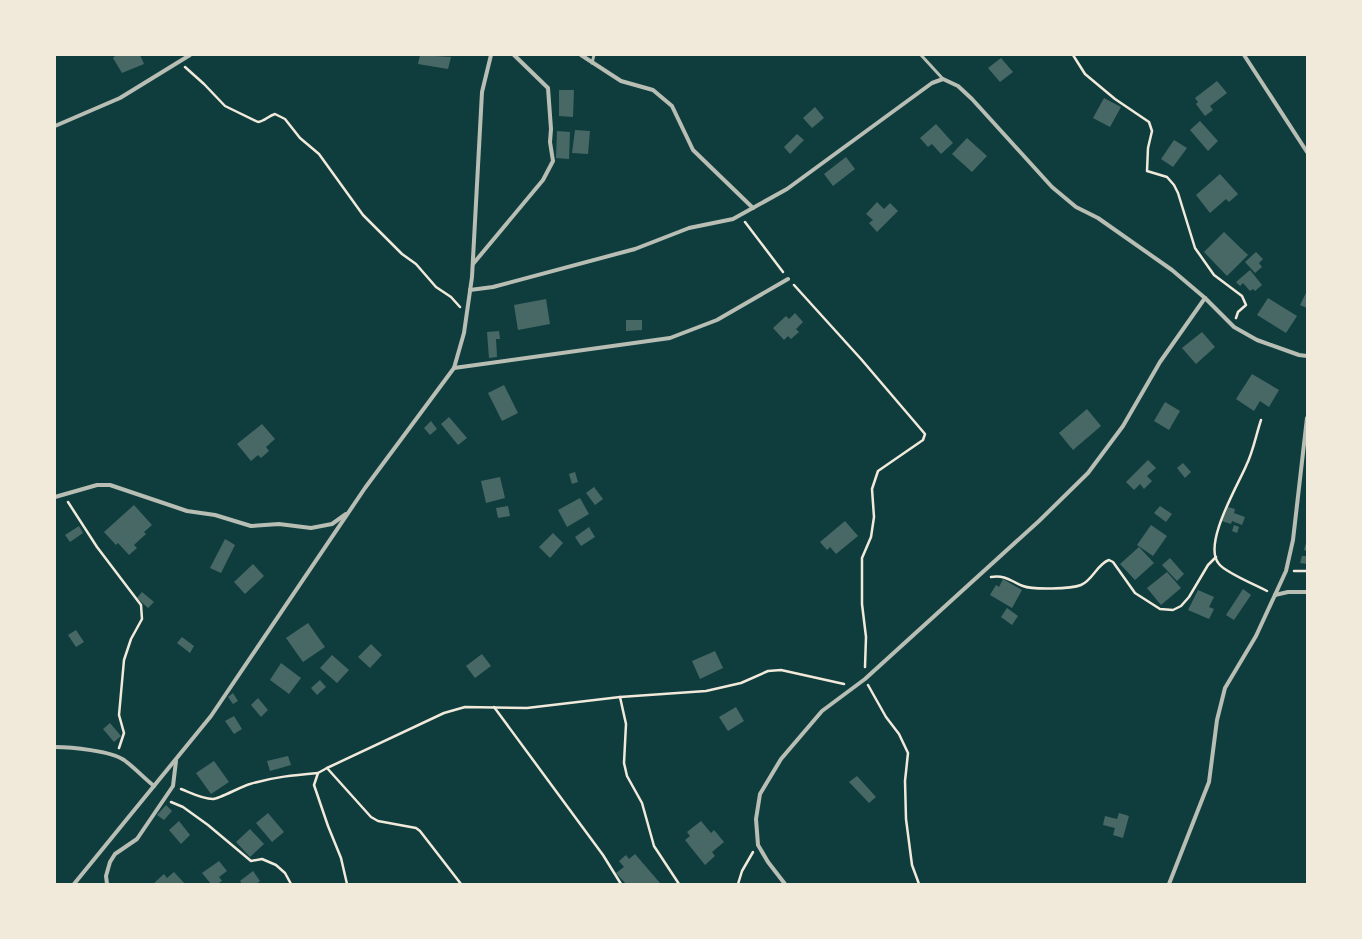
<svg xmlns="http://www.w3.org/2000/svg" width="1362" height="939" font-family="'Titillium Web',sans-serif">
	<style>
		.building { fill: #486865 }
		.lines { fill: none; stroke-linecap: round; stroke-linejoin: round }
		.path { stroke: #f1e9da; stroke-width: 2.5 }
		.service { stroke: #b8beb3; stroke-width: 3 }
		.minor { stroke: #b8beb3; stroke-width: 4 }
	</style>
	<rect width="100%" height="100%" fill="#0f3d3e"/>
	<g class="building">
		<path d="M116,55H140L144,64L122,73L113,58Z"/>
		<path d="M420,55L451,57L448,69L418,64Z"/>
		<path d="M1001,58L1013,72L1000,82L988,68Z"/>
		<path d="M1217,81L1227,93L1210,106L1213,110L1205,116L1196,104L1198,102L1195,98Z"/>
		<path d="M559,90H574L573,117L559,116Z"/>
		<path d="M1104,98L1121,107L1110,127L1093,118Z"/>
		<path d="M815,107L824,118L812,128L803,118Z"/>
		<path d="M1200,121L1218,141L1208,151L1190,130Z"/>
		<path d="M936,124L953,143L941,154L932,144L928,147L920,138Z"/>
		<path d="M575,130L590,131L588,154L572,153Z"/>
		<path d="M557,131L570,132L569,159L556,158Z"/>
		<path d="M797,134L804,140L790,154L784,147Z"/>
		<path d="M967,138L987,156L972,172L952,154Z"/>
		<path d="M1174,140L1187,148L1173,167L1161,159Z"/>
		<path d="M846,157L855,169L833,186L824,174Z"/>
		<path d="M1220,174L1238,194L1229,202L1226,199L1210,213L1196,195Z"/>
		<path d="M877,202L884,209L890,203L898,211L877,232L869,223L873,220L866,214Z"/>
		<path d="M1224,232L1248,255L1227,276L1204,252Z"/>
		<path d="M1256,252L1263,259L1259,263L1262,267L1255,273L1245,262Z"/>
		<path d="M1250,270L1262,285L1255,291L1253,289L1250,291L1243,283L1240,286L1236,282Z"/>
		<path d="M1307,291V308L1300,305Z"/>
		<path d="M1268,298L1297,316L1286,333L1257,315Z"/>
		<path d="M546,299L550,324L518,330L514,305Z"/>
		<path d="M795,313L803,322L796,329L799,332L791,339L788,336L784,340L773,328L786,316L789,319Z"/>
		<path d="M626,320H642V330L626,331Z"/>
		<path d="M499,331L500,339H496L497,357L489,358L487,332Z"/>
		<path d="M1202,332L1215,347L1196,364L1182,348Z"/>
		<path d="M1252,374L1279,390L1269,407L1260,401L1254,411L1236,399Z"/>
		<path d="M504,385L518,413L502,421L488,393Z"/>
		<path d="M1165,402L1180,411L1169,430L1154,421Z"/>
		<path d="M1087,409L1101,426L1073,450L1059,433Z"/>
		<path d="M449,417L467,438L458,445L441,424Z"/>
		<path d="M431,421L437,429L430,435L424,428Z"/>
		<path d="M262,424L275,439L266,447L269,451L261,458L258,455L251,461L237,444Z"/>
		<path d="M1148,460L1156,468L1147,476L1152,481L1144,489L1140,484L1134,490L1126,482Z"/>
		<path d="M1183,463L1191,472L1185,478L1177,468Z"/>
		<path d="M575,472L578,482L572,484L569,474Z"/>
		<path d="M500,477L505,498L486,503L481,481Z"/>
		<path d="M594,487L603,499L595,505L586,493Z"/>
		<path d="M580,498L589,514L567,527L558,510Z"/>
		<path d="M134,505L152,525L144,532L146,534L134,545L137,548L129,555L118,543L116,545L104,532Z"/>
		<path d="M508,506L510,516L498,518L496,508Z"/>
		<path d="M1160,506L1172,514L1166,522L1154,513Z"/>
		<path d="M1228,507L1235,509L1234,513L1245,517L1242,525L1232,521L1231,524L1222,521Z"/>
		<path d="M845,521L858,536L836,554L830,547L827,550L820,542Z"/>
		<path d="M1151,525L1167,536L1153,556L1137,545Z"/>
		<path d="M1234,525L1239,527L1237,533L1232,531Z"/>
		<path d="M79,526L83,533L70,542L65,535Z"/>
		<path d="M589,527L595,537L581,546L575,537Z"/>
		<path d="M553,533L563,543L550,558L539,547Z"/>
		<path d="M225,539L235,545L221,573L210,568Z"/>
		<path d="M1306,543H1307V551L1304,550Z"/>
		<path d="M1139,547L1154,563L1135,580L1120,564Z"/>
		<path d="M1302,556H1307V564L1300,563Z"/>
		<path d="M1170,558L1184,574L1177,581L1162,565Z"/>
		<path d="M253,564L264,576L245,594L234,582Z"/>
		<path d="M1167,572L1181,588L1161,605L1147,588Z"/>
		<path d="M1003,579L1022,590L1012,608L990,595L996,585L999,587Z"/>
		<path d="M1243,589L1251,595L1234,620L1226,615Z"/>
		<path d="M1198,590L1214,597L1209,607L1214,609L1209,619L1188,610Z"/>
		<path d="M142,592L154,602L148,608L137,598Z"/>
		<path d="M1007,608L1018,616L1012,625L1001,617Z"/>
		<path d="M308,623L325,647L303,662L286,638Z"/>
		<path d="M76,630L84,642L76,647L68,635Z"/>
		<path d="M182,637L194,646L190,653L177,643Z"/>
		<path d="M371,644L382,655L370,668L358,657Z"/>
		<path d="M715,651L723,668L700,679L692,661Z"/>
		<path d="M482,654L491,666L475,678L466,666Z"/>
		<path d="M332,655L349,670L337,683L320,668Z"/>
		<path d="M281,663L301,678L289,694L270,680Z"/>
		<path d="M320,680L326,687L317,695L311,688Z"/>
		<path d="M233,693L238,701L233,704L228,697Z"/>
		<path d="M258,698L268,710L261,717L251,705Z"/>
		<path d="M736,707L744,721L728,731L719,717Z"/>
		<path d="M234,716L242,729L234,734L225,721Z"/>
		<path d="M110,723L121,736L114,742L103,729Z"/>
		<path d="M288,756L291,765L270,771L267,761Z"/>
		<path d="M214,761L229,782L211,794L196,773Z"/>
		<path d="M857,776L876,797L869,803L849,782Z"/>
		<path d="M166,805L172,811L164,820L157,815Z"/>
		<path d="M268,813L284,832L272,842L256,823Z"/>
		<path d="M1119,813L1129,816L1123,838L1113,835L1115,828L1103,825L1105,816L1117,819Z"/>
		<path d="M179,821L190,835L181,844L169,830Z"/>
		<path d="M701,821L711,833L714,830L724,842L712,852L715,856L705,865L685,840L690,836L687,832Z"/>
		<path d="M250,829L264,844L250,857L236,842Z"/>
		<path d="M635,854L660,883L659,884H626L616,873L624,867L619,861L626,855L629,859Z"/>
		<path d="M219,861L227,871L219,877L222,881L217,884H211L202,873Z"/>
		<path d="M253,871L260,881L256,884H242L240,881Z"/>
		<path d="M174,872L185,884H153L164,874L167,878Z"/>
	</g>
	<g class="lines">
		<g class="path">
			<path d="M1073,55L1085,74L1115,99L1149,122L1152,131L1148,148L1147,171L1167,177L1174,185L1178,193L1195,248L1214,275L1242,296L1246,305L1238,312L1236,318"/>
			<path d="M185,67L204,84L225,106L258,122C265,121 268,116 275,114L285,119L300,138L319,154L363,215L402,254L416,264L436,287L451,297L460,307"/>
			<path d="M745,222L783,272"/>
			<path d="M794,285L861,359L925,434L923,440L878,471L872,489L874,517L871,537L862,558V604L866,637L865,667"/>
			<path d="M1261,420C1256,435 1253,452 1246,466C1238,485 1202,545 1219,564C1226,573 1256,585 1267,591"/>
			<path d="M68,502L97,547L141,605L142,619L131,639L124,660L119,715L124,733L119,748"/>
			<path d="M1294,571H1307"/>
			<path d="M991,577C1007,575 1010,581 1023,586C1033,590 1071,589 1081,585C1093,580 1097,564 1109,560L1113,562L1135,593L1160,609L1173,610L1181,606L1189,597L1208,565L1216,557"/>
			<path d="M868,685L886,717L899,734L908,753L905,781L906,819L912,865L919,884"/>
			<path d="M620,697L626,724L624,763L627,776L642,803L654,846L679,884"/>
			<path d="M494,707L603,855L621,884"/>
			<path d="M327,768L371,817L378,821L416,828L420,831L461,884"/>
			<path d="M181,789C191,793 202,799 213,799C219,799 242,786 250,784C273,777 295,775 318,773"/>
			<path d="M171,802L183,807L208,825L251,861L262,859L276,865L285,873L291,884"/>
			<path d="M347,884L341,858L328,826L314,785L318,773L327,768L444,713L465,707L527,708L620,697L706,691L741,683L768,671L781,670L844,684"/>
			<path d="M738,884L742,871L753,852"/>
		</g>
		<g class="service">
			<path d="M921,55L943,79"/>
			<path d="M592,63L594,55"/>
		</g>
		<g class="minor">
			<path d="M581,55L621,81L653,90L672,106L693,150L753,208"/>
			<path d="M1244,55L1307,152"/>
			<path d="M55,126L120,98L190,55"/>
			<path d="M473,264L543,180L553,161L550,142L551,129L548,88L514,55"/>
			<path d="M470,290L493,287L635,249L689,228L733,219L787,189L932,83L943,79L958,86L972,99L1052,187L1076,207L1098,218L1172,270L1205,298L1234,327L1257,340L1299,355L1307,356"/>
			<path d="M454,368L670,338L717,320L788,279"/>
			<path d="M55,497L97,485H110L187,511L215,515L251,526L279,524L311,528L332,524L346,514"/>
			<path d="M1275,595L1288,592H1307"/>
			<path d="M55,747C71,747 111,751 124,760C135,768 144,778 154,786"/>
			<path d="M74,884L211,716L365,488L454,368L464,333L472,277L482,92L491,55"/>
			<path d="M107,884L106,876L110,862L115,854L137,839L173,786L176,761"/>
			<path d="M785,884L768,862L758,845L756,819L760,794L781,759L822,711L865,679L1039,521L1088,473L1123,426L1160,362L1205,298"/>
			<path d="M1169,884L1209,782L1217,720L1225,688L1256,636L1286,571L1293,540L1307,418"/>
		</g>
	</g>
	<rect width="1362" height="939" fill="none" stroke="#f1e9da" stroke-width="112"/>
</svg>
